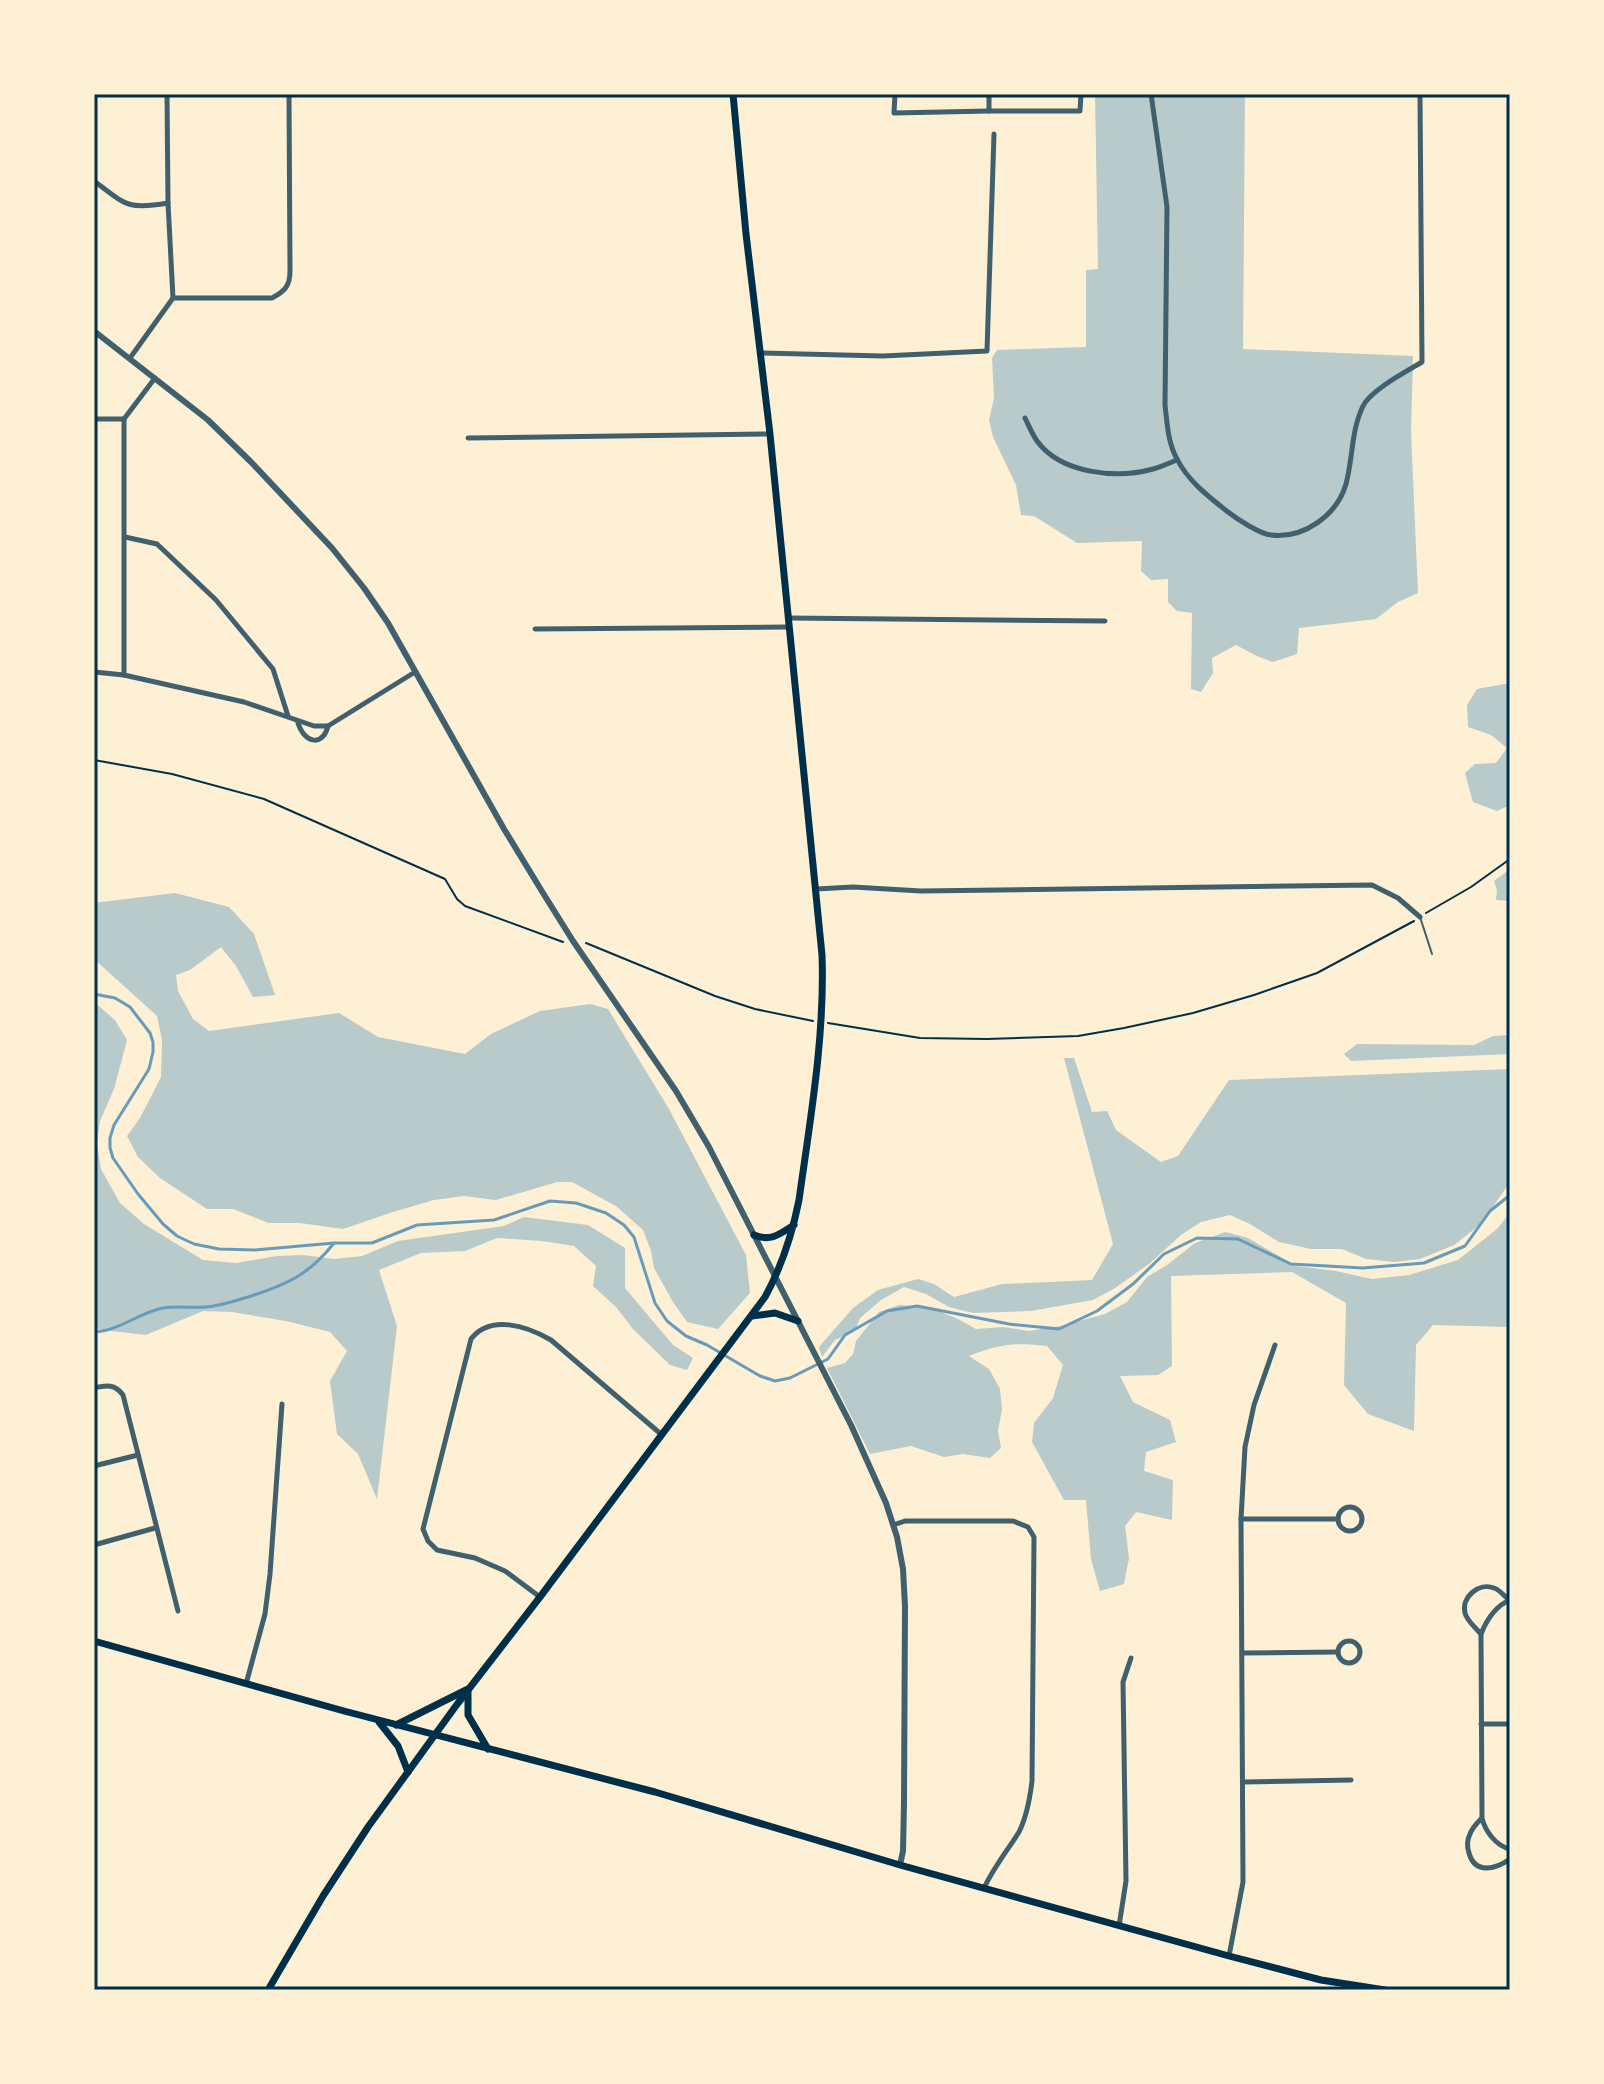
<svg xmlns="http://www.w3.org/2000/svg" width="1604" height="2084" font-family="'Exo 2',sans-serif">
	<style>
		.green { fill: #b9caca }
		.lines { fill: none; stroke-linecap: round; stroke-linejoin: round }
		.stream { stroke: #669bbc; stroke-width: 3 }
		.path { stroke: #003049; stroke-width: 2 }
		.service { stroke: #3f606c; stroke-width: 2 }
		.minor { stroke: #3f606c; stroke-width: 5 }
		.tertiary { stroke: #3f606c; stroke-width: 6 }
		.secondary { stroke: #003049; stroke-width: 7 }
		.neatline { fill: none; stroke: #003049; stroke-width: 3 }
	</style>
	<rect width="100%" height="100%" fill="#fdf0d5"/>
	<g class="green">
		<path d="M1095,94H1245L1243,349L1413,356L1411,431L1418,593L1398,602L1376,619L1299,628L1297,654L1273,662L1257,656L1236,645L1212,658L1213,673L1201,692L1191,689L1192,613L1177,611L1168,602V579L1151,580L1141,571L1142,541L1077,543L1034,516L1021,515L1016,485L993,437L989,420L994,398L992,358L997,350L1086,347V270L1098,269Z"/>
		<path d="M1504,684H1510V805L1497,811L1473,802L1465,773L1475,764L1496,763L1507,748L1491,735L1468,727L1467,705L1477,689Z"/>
		<path d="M1510,869V901L1496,900L1497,890L1494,881Z"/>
		<path d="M175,893L229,907L254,934L275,995L253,997L236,966L221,947L190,970L176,975L178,991L193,1019L209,1031L339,1013L378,1037L465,1054L491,1034L540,1011L590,1004L608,1009L669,1109L746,1255L750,1293L718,1329L687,1322L673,1302L654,1268L651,1251L643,1230L616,1206L572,1182H557L496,1200L464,1196L434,1200L393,1212L343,1229L300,1223H269L233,1209H207L160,1178L138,1157L127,1136L140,1118L161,1077L162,1040L157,1016L94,959V903Z"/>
		<path d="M94,1002L115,1020L127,1040L114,1089L100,1121L97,1143L101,1169L120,1203L144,1224L203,1260L236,1263L277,1256L303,1255L334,1259L362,1256L398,1241L504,1226L524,1217L588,1225L625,1248V1288L673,1345L693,1358L687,1370L670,1365L633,1329L616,1307L593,1286L596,1266L574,1246L542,1241L497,1238L465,1251L421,1253L379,1270L397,1326L377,1499L358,1454L337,1434L330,1381L347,1351L330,1332L286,1321L232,1312L203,1311L146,1335L94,1329Z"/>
		<path d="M1510,1035V1054L1351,1061L1344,1054L1357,1044L1474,1045L1493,1036Z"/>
		<path d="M1064,1058H1074L1092,1112L1107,1111L1116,1130L1161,1162L1178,1156L1229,1080L1510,1069V1182L1481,1224L1454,1245L1420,1259L1394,1262L1366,1259L1342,1249H1311L1279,1242L1250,1224L1230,1215L1201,1222L1181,1235L1149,1264L1115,1288L1093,1300L1031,1311L973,1313L949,1307L926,1294L904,1287L881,1300L860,1318L855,1331L835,1340L822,1357L819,1347L853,1308L878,1290L918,1279L934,1284L954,1297L1002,1284L1092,1280L1113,1244Z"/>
		<path d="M1510,1213V1327L1433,1325L1416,1345L1414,1431L1368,1414L1344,1385L1346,1303L1292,1272L1171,1276L1172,1366L1158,1375L1120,1376L1133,1402L1170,1420L1176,1442L1146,1452L1144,1471L1173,1480L1172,1520L1136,1512L1125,1526L1129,1558L1124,1584L1100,1591L1091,1559L1086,1500H1064L1032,1442L1034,1423L1053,1398L1063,1365L1047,1346C1016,1342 998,1344 969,1356L989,1369L1000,1389L1002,1409L998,1431L1001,1448L990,1458L963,1454L944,1457L911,1446L870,1454L827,1368L845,1363L853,1354L856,1341L879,1312L899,1305L927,1307L956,1318L976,1329L1003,1327L1029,1331L1060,1326L1105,1314L1127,1302L1147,1277L1167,1265L1195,1243L1225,1232L1248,1238L1296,1266L1336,1271L1372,1279L1409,1275L1458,1260L1497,1229Z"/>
	</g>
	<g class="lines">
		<g class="stream">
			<path d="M94,994L115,998L130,1007L150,1033L153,1042V1052L149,1069L114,1125L110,1138V1148L113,1158L138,1194L163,1224L177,1236L194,1244L219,1249L255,1250L334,1243H372L417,1225L494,1220L550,1201L576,1203L606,1213L624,1225L634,1237L655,1303L667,1321L686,1336L707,1345L760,1376L775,1381L790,1378L828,1359L845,1335L887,1311L917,1306L1009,1324L1059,1329L1097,1311L1133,1284L1164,1254L1197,1238L1238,1239L1291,1264L1363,1268L1424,1263L1465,1246L1490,1211L1510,1195"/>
			<path d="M94,1332C119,1331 138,1313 163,1308C177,1306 192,1308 206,1307C220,1306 234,1301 248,1297C286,1285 309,1275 334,1243"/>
		</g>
		<g class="path">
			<path d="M94,760L172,774L264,799L445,879L457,899L465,906L563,942"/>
			<path d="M1426,913L1471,887L1510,859"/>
			<path d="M586,943L715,996L755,1009L813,1021"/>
			<path d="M828,1023L920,1038L987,1039L1078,1036L1124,1028L1193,1013L1254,995L1317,973L1414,921"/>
		</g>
		<path class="service" d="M1420,917L1432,954"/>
		<g class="minor">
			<path d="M167,94L168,203L173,298"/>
			<path d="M895,94L894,113L989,111H1080L1081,94"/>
			<path d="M1151,94L1167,207L1165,405C1167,423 1168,443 1177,459C1188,481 1209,497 1228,512C1237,519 1260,534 1271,535C1304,539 1337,515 1346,484C1353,458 1351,431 1363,406C1371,390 1407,371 1422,362L1420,94"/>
			<path d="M989,111V94"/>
			<path d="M94,181C126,205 127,210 168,203"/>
			<path d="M761,353L883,356L987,351L994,134"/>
			<path d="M130,358L173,298H272C285,291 290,286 290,271L289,94"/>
			<path d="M1025,418C1029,426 1032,434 1037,441C1061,474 1117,479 1153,469C1161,467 1169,463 1177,460"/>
			<path d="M94,419H124"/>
			<path d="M468,438L770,434"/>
			<path d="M125,537L157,544L216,600L273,669L288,716"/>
			<path d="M788,618L1105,621"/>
			<path d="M535,629L788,627"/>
			<path d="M94,672L124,675L244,702L314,726H328L415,672"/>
			<path d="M124,675V419L155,378"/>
			<path d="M298,723C303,741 322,749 328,726"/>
			<path d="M816,889L853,887L921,891L1372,885L1398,898L1420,917"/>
			<path d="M94,1388C107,1385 115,1384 123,1395L178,1611"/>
			<path d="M94,1466L138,1455"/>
			<circle cx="1350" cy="1519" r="12"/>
			<path d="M1241,1519H1338"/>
			<path d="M893,1525L905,1521H1013L1028,1527L1034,1537L1032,1781C1030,1798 1027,1816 1019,1832C1007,1851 994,1867 984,1888"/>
			<path d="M94,1545L155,1528"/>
			<path d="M540,1597L505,1571L475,1558L437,1550L428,1541L423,1529L471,1339C490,1314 527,1326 551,1340L662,1435"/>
			<path d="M1510,1600C1495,1606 1487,1619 1481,1634L1482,1818C1485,1831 1496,1846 1510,1849"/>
			<path d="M1481,1634C1475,1627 1467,1621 1465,1613C1461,1597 1479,1582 1494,1588C1500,1590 1504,1596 1509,1600"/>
			<circle cx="1349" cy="1652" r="11"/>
			<path d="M1242,1653L1338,1652"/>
			<path d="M246,1684L265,1614L270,1574L282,1404"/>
			<path d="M1481,1724H1510"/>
			<path d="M1244,1782L1351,1780"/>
			<path d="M1481,1819C1477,1823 1472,1828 1470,1834C1467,1840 1467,1847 1469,1853C1475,1875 1496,1869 1510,1859"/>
			<path d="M1119,1926L1126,1881L1123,1682L1131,1658"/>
			<path d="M1229,1956L1243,1882L1241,1519L1245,1447L1254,1405L1275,1345"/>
		</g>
		<path class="tertiary" d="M94,331L208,420L251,462L332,548L364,588L388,623L504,829L543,893L573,941L676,1091L709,1147L851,1425L886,1503L897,1537L903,1569L905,1606L904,1803L903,1851L900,1865"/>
		<g class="secondary">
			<path d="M754,1235C771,1242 780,1234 794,1225"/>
			<path d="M752,1316L775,1313L798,1321"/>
			<path d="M94,1641L344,1711L655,1792L900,1865L1229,1956L1321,1980L1385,1990"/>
			<path d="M468,1689V1715L488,1749"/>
			<path d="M379,1722L398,1746L408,1772"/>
			<path d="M396,1725L466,1690"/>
			<path d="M268,1990L323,1896L368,1827L458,1703L540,1597L765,1297C782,1266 792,1235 799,1200C810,1121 825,1036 822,955L770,434L746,234L733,94"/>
		</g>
	</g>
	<rect width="1604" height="2084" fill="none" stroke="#fdf0d5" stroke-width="192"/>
	<rect x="96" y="96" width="1412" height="1892" class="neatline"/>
</svg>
